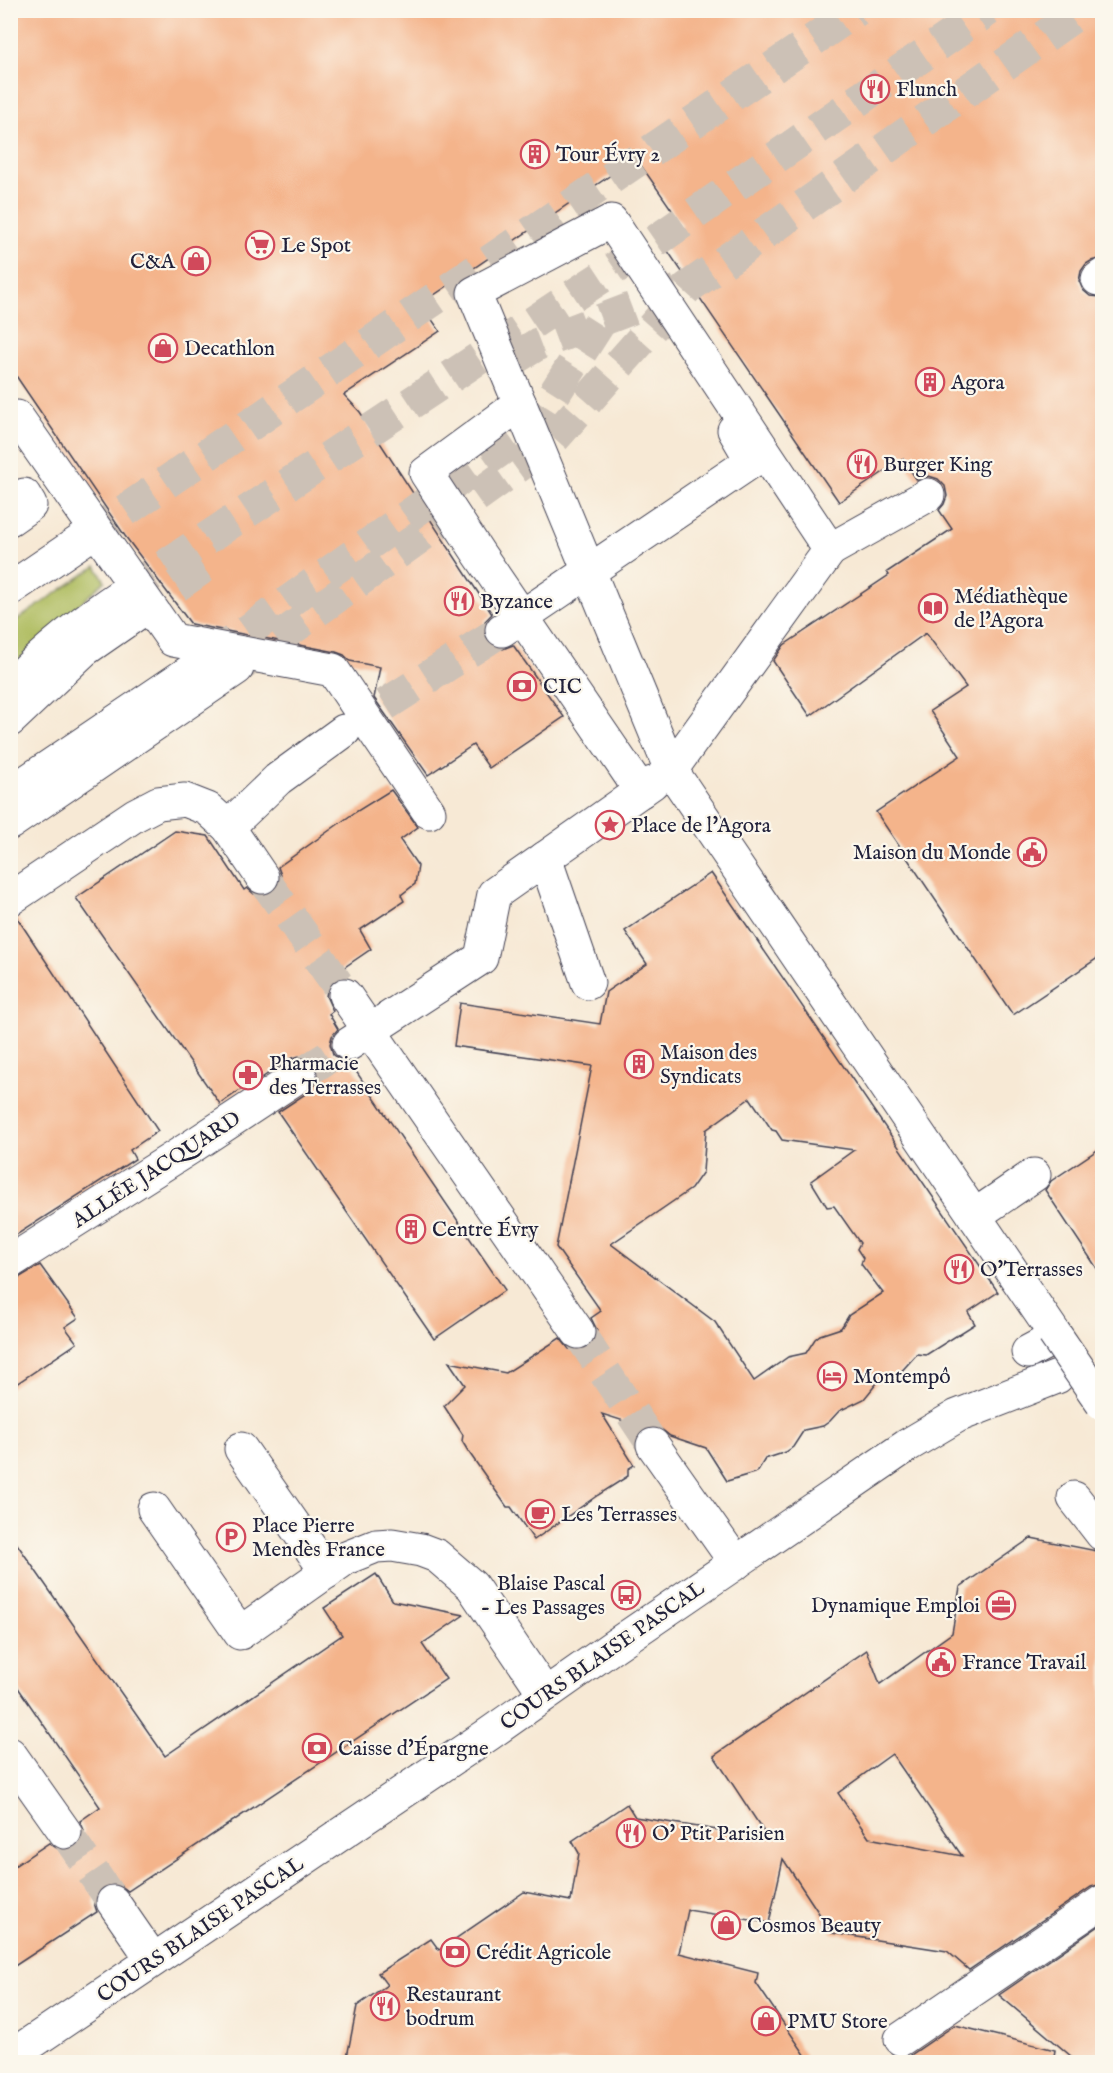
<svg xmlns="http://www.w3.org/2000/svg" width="1113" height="2073" font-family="'IM FELL English',serif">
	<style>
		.green { fill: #adbb5d; stroke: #686e4c; stroke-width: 1.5 }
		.building { fill: #f4b48b; fill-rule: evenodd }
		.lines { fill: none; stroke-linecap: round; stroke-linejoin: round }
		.minor-tunnel { stroke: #ccc1b6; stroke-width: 33; stroke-dasharray: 33 16; stroke-linecap: butt }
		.minor-casing { stroke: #424052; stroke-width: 35 }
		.minor { stroke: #fff; stroke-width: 33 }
		.minor-bridge-casing { stroke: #424052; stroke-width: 35; stroke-linecap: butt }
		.minor-bridge { stroke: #fff; stroke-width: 33 }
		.labels { text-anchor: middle; stroke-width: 4.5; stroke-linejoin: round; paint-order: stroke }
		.poi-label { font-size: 21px; fill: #22223b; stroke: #fbf7ec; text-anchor: start }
		.street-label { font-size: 21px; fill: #22223b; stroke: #fbf7ec }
	</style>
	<rect width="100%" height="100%" fill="#fbf7ec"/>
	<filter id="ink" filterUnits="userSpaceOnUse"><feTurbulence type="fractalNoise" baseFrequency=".0167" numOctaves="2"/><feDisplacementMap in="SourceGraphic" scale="12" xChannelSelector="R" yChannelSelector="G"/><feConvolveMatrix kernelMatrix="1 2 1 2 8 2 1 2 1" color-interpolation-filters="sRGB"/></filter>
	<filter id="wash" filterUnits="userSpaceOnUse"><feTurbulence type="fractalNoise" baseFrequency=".008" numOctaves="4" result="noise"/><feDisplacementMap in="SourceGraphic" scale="24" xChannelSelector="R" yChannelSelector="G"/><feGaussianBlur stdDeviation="1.35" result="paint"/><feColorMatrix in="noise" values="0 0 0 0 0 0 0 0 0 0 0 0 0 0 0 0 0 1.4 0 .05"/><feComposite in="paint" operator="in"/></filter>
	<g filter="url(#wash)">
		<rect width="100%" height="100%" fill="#f7e9d5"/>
		<path class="green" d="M96,566L105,581L11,667V624Z"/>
		<g id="blocks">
			<g class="building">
				<path d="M10,10H1102V258L1091,261L1086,264L1081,271L1079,281L1083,290L1090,296L1102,297V955L1013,1015L876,812L960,756L930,711L966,687L926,633L810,716L773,661L784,645L889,575L887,572L952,529L939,510L944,504L947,496L945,486L938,479L929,476L917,480L903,459L839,502L661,241L683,226L636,158L421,304L440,331L344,395L360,412L492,614L485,621L483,631L487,641L493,647L503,649L513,645L564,717L489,768L473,745L428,775L374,698L380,667L350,661L344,655L336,652L191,624L125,536L10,367Z"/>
				<path d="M391,790L418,827L400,840L418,866L415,884L401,895L404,901L360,930L371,949L339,971L342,977L334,980L328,986L326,996L333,1011L329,1014L338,1029L332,1036L330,1044L333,1054L341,1061L349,1063L355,1061L351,1064L505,1290L434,1339L278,1112L310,1091L316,1084L319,1074L315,1064L309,1059L299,1056L290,1059L257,1081L256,1079L220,1104L76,898L175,831L208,836L244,890L247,888L254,894L264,896L273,892L279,885L281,875L278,867L354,813Z"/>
				<path d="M711,873L998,1292L968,1312L975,1324L926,1355L917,1354L898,1375L877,1383L864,1399L839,1411L830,1421L823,1426L804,1430L793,1447L786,1452L765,1459L757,1472L727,1481L706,1448L670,1436L660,1428L652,1426L646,1428L602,1414L634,1465L628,1469V1476L598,1495L534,1540L511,1507H507L468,1451L462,1441L463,1435L444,1406L465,1385L449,1362L506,1373L560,1338L569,1349L579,1351L588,1348L595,1341L597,1330L591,1318L601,1311L556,1247L592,1066L454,1046L460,1003L600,1024L606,992L647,964L625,931ZM750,1098L772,1130L776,1131L782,1140L854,1150L811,1181L827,1207L834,1206L860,1243L857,1249L863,1258L861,1264L883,1293L849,1315L841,1328L820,1335L815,1339L806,1353L788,1357L754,1381L715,1322L611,1244L691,1189L703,1172L706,1130Z"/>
				<path d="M16,916L158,1131L130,1150L135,1159L10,1239V918Z"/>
				<path d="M1102,1147V1276L1045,1190L1051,1181Z"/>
				<path d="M40,1265L78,1318L65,1327L77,1343L10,1388V1283Z"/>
				<path d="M10,1534L165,1756L342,1635L324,1608L376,1574L393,1601L464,1615L422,1644L446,1679L128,1891L120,1885L111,1883L103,1886L96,1895L94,1903L97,1912L10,1969V1869L49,1843L58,1849L67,1851L75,1848L82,1839L84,1830L80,1821L100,1807L10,1676Z"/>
				<path d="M1031,1538L1102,1552V1884L1091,1887L969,1970L947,1951L832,1933L783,1859L769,1923L688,1910L679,1953L758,1973L756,1983L810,2062H346L357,2006L387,1985L378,1973L431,1939L439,1950L524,1892L571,1901L579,1853L572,1841L627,1804L635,1817L768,1838L714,1756L867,1650L880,1684L952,1633L960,1587ZM892,1754L962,1856L869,1838L838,1793Z"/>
				<path d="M1102,1924V2062H1078L999,1995Z"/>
				<path d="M955,2025L1055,2050L1053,2062H910L911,2055Z"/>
			</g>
		</g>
	</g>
	<g filter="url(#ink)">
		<use href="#blocks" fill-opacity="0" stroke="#424052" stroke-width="1.5"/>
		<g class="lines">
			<g class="minor-tunnel">
				<path d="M512,360L538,344L683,289"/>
				<path d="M85,538L857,10"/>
				<path d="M124,593L647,247L988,10"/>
				<path d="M136,614L205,566"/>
				<path d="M207,660L534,426L605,314"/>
				<path d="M237,668L548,445L687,288L1082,10"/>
				<path d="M344,731L502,630"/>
				<path d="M262,877L345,995"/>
				<path d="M300,1075L349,1044"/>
				<path d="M578,1332L653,1445"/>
				<path d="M65,1832L113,1902"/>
			</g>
			<g class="minor-casing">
				<g id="minor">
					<path d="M1098,279L1102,276"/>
					<path d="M520,404L426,473L479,554L641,791"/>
					<path d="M17,417L173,640L333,670L429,812"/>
					<path d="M10,519L30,505L24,495"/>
					<path d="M10,589L85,538"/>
					<path d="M502,630L752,461L734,430"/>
					<path d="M10,686C45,651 83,620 124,593"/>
					<path d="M10,720L84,650L136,614"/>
					<path d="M671,770L474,293L611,221L830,550L928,495"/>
					<path d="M671,770L830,550"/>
					<path d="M663,776L671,770L1054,1333"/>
					<path d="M10,793L207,660"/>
					<path d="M10,823L237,668"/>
					<path d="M228,827L278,779L344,731"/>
					<path d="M545,858L588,983"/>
					<path d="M10,899L135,815L158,803L185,800L208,809L228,827L262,877"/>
					<path d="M345,995L578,1332"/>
					<path d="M349,1044L481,958L494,894L652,783"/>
					<path d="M974,1216L1034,1175"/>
					<path d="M10,1262L191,1147L300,1075"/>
					<path d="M1028,1352L1056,1337"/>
					<path d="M653,1445L736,1563"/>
					<path d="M241,1449L327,1572"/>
					<path d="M1074,1498L1102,1534"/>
					<path d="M154,1509L240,1633L346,1558L376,1546L392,1545L421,1550L437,1556L472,1586L545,1694"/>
					<path d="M10,1754L65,1832"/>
					<path d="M113,1902L153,1960"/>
					<path d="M901,2039L1102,1902"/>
					<path d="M10,2057L489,1734L614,1646L908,1445L957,1416L1057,1377"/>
				</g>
			</g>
			<use href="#minor" class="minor"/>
			<g class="minor-bridge-casing">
				<path id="minor-bridge" d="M1054,1333L1102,1403"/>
			</g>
			<use href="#minor-bridge" class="minor-bridge"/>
		</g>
	</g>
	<defs>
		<g id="restaurant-ring" transform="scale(1.5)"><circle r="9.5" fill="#fbf7ec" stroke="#d1495b" stroke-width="1.5"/><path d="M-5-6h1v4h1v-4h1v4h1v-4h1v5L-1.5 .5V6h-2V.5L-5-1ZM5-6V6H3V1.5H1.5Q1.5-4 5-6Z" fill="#d1495b"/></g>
		<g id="building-ring" transform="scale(1.5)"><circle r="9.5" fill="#fbf7ec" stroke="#d1495b" stroke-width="1.5"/><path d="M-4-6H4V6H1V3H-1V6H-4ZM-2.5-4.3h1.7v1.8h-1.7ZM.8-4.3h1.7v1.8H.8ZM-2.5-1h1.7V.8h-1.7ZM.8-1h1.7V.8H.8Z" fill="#d1495b"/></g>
		<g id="supermarket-ring" transform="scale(1.5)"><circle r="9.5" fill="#fbf7ec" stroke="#d1495b" stroke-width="1.5"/><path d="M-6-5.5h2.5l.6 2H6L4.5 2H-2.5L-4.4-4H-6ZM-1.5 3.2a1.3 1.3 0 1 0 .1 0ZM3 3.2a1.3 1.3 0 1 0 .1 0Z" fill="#d1495b"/></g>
		<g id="shop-ring" transform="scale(1.5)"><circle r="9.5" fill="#fbf7ec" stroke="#d1495b" stroke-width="1.5"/><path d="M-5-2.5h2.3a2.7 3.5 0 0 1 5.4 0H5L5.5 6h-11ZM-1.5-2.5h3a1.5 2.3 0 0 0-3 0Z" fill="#d1495b"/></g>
		<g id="library-ring" transform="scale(1.5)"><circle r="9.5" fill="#fbf7ec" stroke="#d1495b" stroke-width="1.5"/><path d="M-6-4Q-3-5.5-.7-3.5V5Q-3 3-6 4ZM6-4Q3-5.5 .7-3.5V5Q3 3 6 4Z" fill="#d1495b"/></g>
		<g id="bank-ring" transform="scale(1.5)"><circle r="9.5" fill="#fbf7ec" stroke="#d1495b" stroke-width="1.5"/><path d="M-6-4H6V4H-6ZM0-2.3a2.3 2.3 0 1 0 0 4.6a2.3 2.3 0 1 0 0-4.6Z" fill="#d1495b"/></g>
		<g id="sight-ring" transform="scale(1.5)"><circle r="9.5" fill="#fbf7ec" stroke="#d1495b" stroke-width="1.5"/><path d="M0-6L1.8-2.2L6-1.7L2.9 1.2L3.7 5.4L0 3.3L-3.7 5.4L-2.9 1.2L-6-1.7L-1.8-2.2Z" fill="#d1495b"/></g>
		<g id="civic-ring" transform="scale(1.5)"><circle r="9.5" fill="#fbf7ec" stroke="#d1495b" stroke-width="1.5"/><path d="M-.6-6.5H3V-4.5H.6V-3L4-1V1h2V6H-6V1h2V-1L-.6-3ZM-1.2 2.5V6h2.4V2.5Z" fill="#d1495b"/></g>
		<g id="pharmacy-ring" transform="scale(1.5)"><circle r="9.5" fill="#fbf7ec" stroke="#d1495b" stroke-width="1.5"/><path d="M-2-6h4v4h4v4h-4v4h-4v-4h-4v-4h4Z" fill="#d1495b"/></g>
		<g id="hotel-ring" transform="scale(1.5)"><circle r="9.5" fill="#fbf7ec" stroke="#d1495b" stroke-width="1.5"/><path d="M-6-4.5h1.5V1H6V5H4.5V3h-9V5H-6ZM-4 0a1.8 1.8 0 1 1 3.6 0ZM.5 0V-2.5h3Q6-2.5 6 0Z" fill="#d1495b"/></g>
		<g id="cafe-ring" transform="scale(1.5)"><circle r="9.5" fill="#fbf7ec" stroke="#d1495b" stroke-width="1.5"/><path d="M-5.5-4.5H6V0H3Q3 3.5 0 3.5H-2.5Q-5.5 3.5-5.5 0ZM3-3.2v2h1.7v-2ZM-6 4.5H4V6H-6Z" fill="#d1495b"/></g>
		<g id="parking-ring" transform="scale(1.5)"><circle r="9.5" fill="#fbf7ec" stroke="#d1495b" stroke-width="1.5"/><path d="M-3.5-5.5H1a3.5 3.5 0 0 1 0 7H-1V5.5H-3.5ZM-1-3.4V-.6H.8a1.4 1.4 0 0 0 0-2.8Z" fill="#d1495b"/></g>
		<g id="bus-ring" transform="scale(1.5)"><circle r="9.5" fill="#fbf7ec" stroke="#d1495b" stroke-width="1.5"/><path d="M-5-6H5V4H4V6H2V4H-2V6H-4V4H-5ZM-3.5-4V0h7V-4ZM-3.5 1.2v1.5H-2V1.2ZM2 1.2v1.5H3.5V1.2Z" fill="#d1495b"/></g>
		<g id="office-ring" transform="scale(1.5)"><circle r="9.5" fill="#fbf7ec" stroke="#d1495b" stroke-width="1.5"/><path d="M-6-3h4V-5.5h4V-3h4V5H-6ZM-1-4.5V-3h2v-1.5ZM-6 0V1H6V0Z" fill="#d1495b"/></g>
	</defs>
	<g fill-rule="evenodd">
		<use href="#restaurant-ring" x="875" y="89"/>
		<use href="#building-ring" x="535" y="154"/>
		<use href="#supermarket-ring" x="260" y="245"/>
		<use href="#shop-ring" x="196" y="261"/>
		<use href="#shop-ring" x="163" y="348"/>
		<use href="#building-ring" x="930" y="382"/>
		<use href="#restaurant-ring" x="862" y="464"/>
		<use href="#restaurant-ring" x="459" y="601"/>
		<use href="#library-ring" x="933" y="608"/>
		<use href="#bank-ring" x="522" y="686"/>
		<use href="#sight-ring" x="610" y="825"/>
		<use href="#civic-ring" x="1032" y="852"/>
		<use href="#building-ring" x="639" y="1064"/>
		<use href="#pharmacy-ring" x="248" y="1075"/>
		<use href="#building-ring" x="411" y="1229"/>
		<use href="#restaurant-ring" x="959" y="1269"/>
		<use href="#hotel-ring" x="832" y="1376"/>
		<use href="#cafe-ring" x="540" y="1514"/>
		<use href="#parking-ring" x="231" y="1537"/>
		<use href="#bus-ring" x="626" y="1595"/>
		<use href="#office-ring" x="1001" y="1605"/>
		<use href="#civic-ring" x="941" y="1662"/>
		<use href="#bank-ring" x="317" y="1748"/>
		<use href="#restaurant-ring" x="631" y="1833"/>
		<use href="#shop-ring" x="726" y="1925"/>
		<use href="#bank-ring" x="455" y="1952"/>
		<use href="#restaurant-ring" x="385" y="2006"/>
		<use href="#shop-ring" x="766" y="2021"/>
	</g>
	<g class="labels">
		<g class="poi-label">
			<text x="896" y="96">Flunch</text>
			<text x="556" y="161">Tour Évry 2</text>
			<text x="281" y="252">Le Spot</text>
			<text x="175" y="268" text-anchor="end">C&amp;A</text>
			<text x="184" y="355">Decathlon</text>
			<text x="951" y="389">Agora</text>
			<text x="883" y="471">Burger King</text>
			<text x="954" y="603">Médiathèque<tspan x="954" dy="24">de l'Agora</tspan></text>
			<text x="480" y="608">Byzance</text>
			<text x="543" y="693">CIC</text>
			<text x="631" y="832">Place de l'Agora</text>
			<text x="1011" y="859" text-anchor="end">Maison du Monde</text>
			<text x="660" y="1059">Maison des<tspan x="660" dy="24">Syndicats</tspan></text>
			<text x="269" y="1070">Pharmacie<tspan x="269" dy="24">des Terrasses</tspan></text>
			<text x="432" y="1236">Centre Évry</text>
			<text x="980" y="1276">O'Terrasses</text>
			<text x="853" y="1383">Montempô</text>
			<text x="561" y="1521">Les Terrasses</text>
			<text x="252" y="1532">Place Pierre<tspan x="252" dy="24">Mendès France</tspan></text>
			<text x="605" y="1590" text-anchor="end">Blaise Pascal<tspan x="605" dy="24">- Les Passages</tspan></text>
			<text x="980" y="1612" text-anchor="end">Dynamique Emploi</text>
			<text x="962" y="1669">France Travail</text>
			<text x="338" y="1755">Caisse d'Épargne</text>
			<text x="652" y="1840">O' Ptit Parisien</text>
			<text x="747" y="1932">Cosmos Beauty</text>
			<text x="476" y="1959">Crédit Agricole</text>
			<text x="406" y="2001">Restaurant<tspan x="406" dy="24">bodrum</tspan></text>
			<text x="787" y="2028">PMU Store</text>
		</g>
		<g class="street-label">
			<text transform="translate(156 1169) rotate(-33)" y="7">ALLÉE JACQUARD</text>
			<text transform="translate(602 1655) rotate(-35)" y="7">COURS BLAISE PASCAL</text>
			<text transform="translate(200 1929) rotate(-34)" y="7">COURS BLAISE PASCAL</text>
		</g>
	</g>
	<rect width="1113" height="2073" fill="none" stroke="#fbf7ec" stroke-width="36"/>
</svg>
